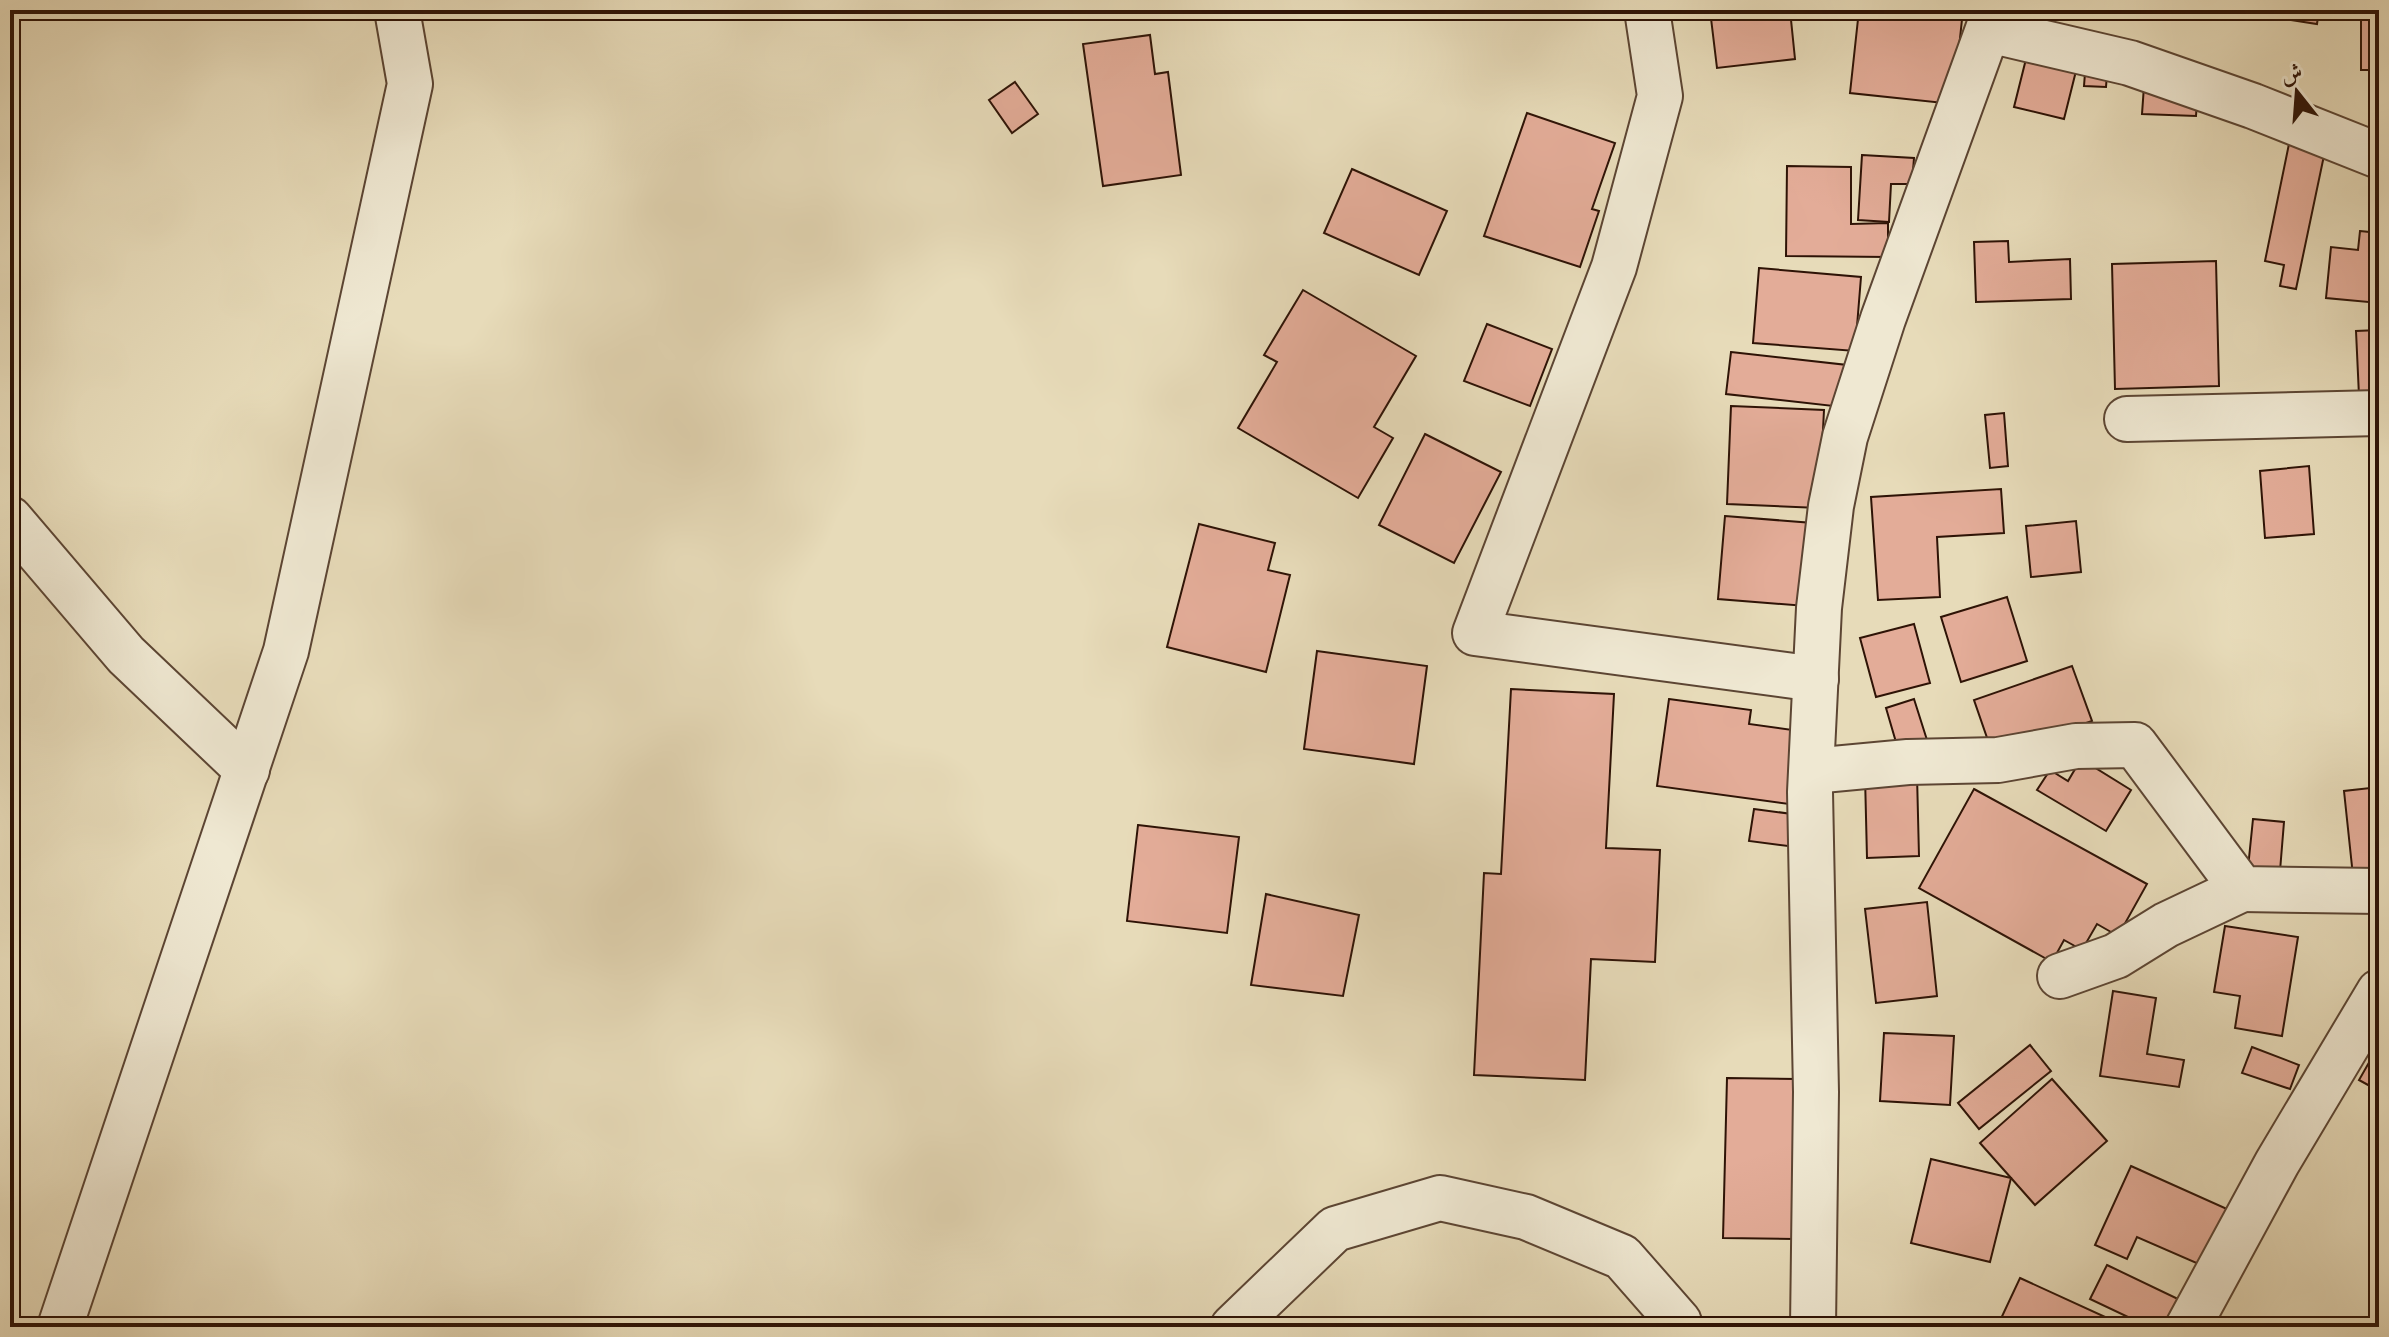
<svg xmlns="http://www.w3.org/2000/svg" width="2389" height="1337" font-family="Alegreya,Amiri,serif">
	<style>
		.green { fill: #bdbe8a; stroke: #766848; stroke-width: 2 }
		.building { fill: #e3ac98; stroke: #2e1306; stroke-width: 2 }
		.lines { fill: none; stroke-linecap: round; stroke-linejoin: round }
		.street-casing { stroke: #5c4533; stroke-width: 48 }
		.street { stroke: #efe8d2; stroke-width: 44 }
	</style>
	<rect width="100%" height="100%" fill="#e7dbb9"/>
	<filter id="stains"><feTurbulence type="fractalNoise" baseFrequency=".0025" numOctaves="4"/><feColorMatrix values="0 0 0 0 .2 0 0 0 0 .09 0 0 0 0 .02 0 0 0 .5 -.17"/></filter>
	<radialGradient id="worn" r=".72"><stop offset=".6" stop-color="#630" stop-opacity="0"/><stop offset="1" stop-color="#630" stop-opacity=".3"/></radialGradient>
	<path class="green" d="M2379,1229V1327H2369Z"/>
	<g class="building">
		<path d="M1710,10H1790L1795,59L1717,68Z"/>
		<path d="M1859,10H1963L1953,104L1850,93Z"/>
		<path d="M2286,10H2319L2317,24L2284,19Z"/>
		<rect x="2361" y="10" width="18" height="60"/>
		<path d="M1150,35L1155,74L1168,72L1181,175L1103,186L1083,44Z"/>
		<path d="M2028,51L2078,63L2064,119L2014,107Z"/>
		<path d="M2086,60L2108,61L2106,87L2084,86Z"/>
		<path d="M1015,82L1038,114L1012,133L989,100Z"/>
		<path d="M2144,86L2198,88L2196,116L2142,114Z"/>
		<path d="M1527,113L1615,143L1592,209L1599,211L1580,267L1484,236Z"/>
		<path d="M2290,139L2326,146L2296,289L2280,286L2284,265L2265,261Z"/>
		<path d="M1862,155L1914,158L1912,184H1891L1889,222L1858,220Z"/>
		<path d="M1787,166L1851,167V224L1888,223V257L1786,256Z"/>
		<path d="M1352,169L1447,211L1419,275L1324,233Z"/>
		<path d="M2360,231L2379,233V303L2326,298L2331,247L2358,250Z"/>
		<path d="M2008,241L2009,262L2070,259L2071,299L1976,302L1974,242Z"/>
		<path d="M2216,261L2219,386L2115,389L2112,264Z"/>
		<path d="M1759,268L1861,277L1855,351L1753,343Z"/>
		<path d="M1303,290L1416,356L1374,427L1393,438L1358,498L1238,428L1277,362L1264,355Z"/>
		<path d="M1487,324L1552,349L1530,406L1464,381Z"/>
		<path d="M2379,330V395L2359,396L2356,331Z"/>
		<path d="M1731,352L1847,365L1842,407L1726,394Z"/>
		<path d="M1731,406L1824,410L1819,508L1727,504Z"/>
		<path d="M2004,413L2008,466L1990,468L1985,415Z"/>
		<path d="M1425,434L1501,472L1454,563L1379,525Z"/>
		<path d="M2309,466L2314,534L2265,538L2260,471Z"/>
		<path d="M2001,489L2004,533L1937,537L1940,597L1878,600L1871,497Z"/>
		<path d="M1725,516L1813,523L1806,606L1718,599Z"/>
		<path d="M2076,521L2081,572L2031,577L2026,526Z"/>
		<path d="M1199,524L1275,543L1268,570L1290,575L1266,672L1167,647Z"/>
		<path d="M2007,597L2027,661L1961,682L1941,617Z"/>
		<path d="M1914,624L1930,683L1876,697L1860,638Z"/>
		<path d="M1317,651L1427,666L1414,764L1304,749Z"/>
		<path d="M2072,666L2092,721L1993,755L1974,700Z"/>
		<path d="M1511,689L1614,694L1606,848L1660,850L1655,962L1591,959L1585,1080L1474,1075L1484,873L1501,874Z"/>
		<path d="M1669,699L1751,710L1749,724L1807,732L1796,805L1657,786Z"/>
		<path d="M1914,699L1927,740L1898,749L1886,708Z"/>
		<path d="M2081,759L2131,790L2106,831L2037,790L2050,770L2068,781Z"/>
		<path d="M1917,775L1919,856L1867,858L1865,776Z"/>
		<path d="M2379,787V873L2353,876L2344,791Z"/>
		<path d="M1974,789L2147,884L2118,936L2097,924L2082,950L2064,940L2052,962L1919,888Z"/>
		<path d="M1754,809L1800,815L1796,847L1749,841Z"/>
		<path d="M2253,819L2284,822L2280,871L2248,868Z"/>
		<path d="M1138,825L1239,837L1227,933L1127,921Z"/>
		<path d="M1266,894L1359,915L1343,996L1251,985Z"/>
		<path d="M1927,902L1937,996L1876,1003L1865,909Z"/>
		<path d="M2225,926L2298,937L2282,1036L2235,1028L2240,996L2214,992Z"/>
		<path d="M2113,991L2156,998L2147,1054L2184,1060L2179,1087L2100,1076Z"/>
		<path d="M1884,1033L1954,1036L1950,1105L1880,1101Z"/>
		<path d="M2030,1045L2051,1071L1979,1129L1958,1103Z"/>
		<path d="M2379,1045V1091L2359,1080Z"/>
		<path d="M2252,1047L2299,1065L2290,1089L2242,1073Z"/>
		<path d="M1727,1078L1797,1079L1794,1239L1723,1238Z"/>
		<path d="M2052,1079L2107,1141L2035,1205L1980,1143Z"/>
		<path d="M1931,1159L2011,1178L1990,1262L1911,1243Z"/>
		<path d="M2131,1166L2227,1209L2201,1265L2137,1237L2127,1259L2095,1245Z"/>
		<path d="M2107,1265L2178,1299L2164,1327H2149L2090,1299Z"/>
		<path d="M2020,1278L2127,1327H1997Z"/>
	</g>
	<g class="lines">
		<g class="street-casing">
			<g id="street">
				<path d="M1647,10L1660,96L1614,267L1475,633L1816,679"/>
				<path d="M1989,30L2130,63L2253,106L2379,156"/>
				<path d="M2127,419L2379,413"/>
				<path d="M10,519L126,655L247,770"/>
				<path d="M1812,771L1908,762L1998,760L2076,746L2135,745L2242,889L2379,891"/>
				<path d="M2060,976L2116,956L2166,925L2242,889"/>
				<path d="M60,1327L286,651L410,84L397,10"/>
				<path d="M1233,1327L1335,1229L1440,1198L1526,1217L1622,1257L1679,1322L1680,1327"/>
				<path d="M1813,1327L1816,1092L1810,792L1819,608L1831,506L1845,437L1883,319L1995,10"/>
				<path d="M2188,1327L2277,1163L2379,992"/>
			</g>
		</g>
		<use href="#street" class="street"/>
	</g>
	<rect width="2389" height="1337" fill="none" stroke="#e7dbb9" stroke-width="40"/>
	<rect x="12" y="12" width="2365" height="1313" fill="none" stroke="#2e1306" stroke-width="4"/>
	<rect x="20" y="20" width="2349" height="1297" fill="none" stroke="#2e1306" stroke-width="2"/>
	<g transform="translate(2297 92) rotate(343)" stroke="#efe8d2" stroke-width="6" paint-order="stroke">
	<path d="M0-6L14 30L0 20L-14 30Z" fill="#2e1306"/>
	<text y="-12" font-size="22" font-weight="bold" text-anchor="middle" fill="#2e1306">ش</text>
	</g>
	<rect width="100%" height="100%" filter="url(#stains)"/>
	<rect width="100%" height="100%" fill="url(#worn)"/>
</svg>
